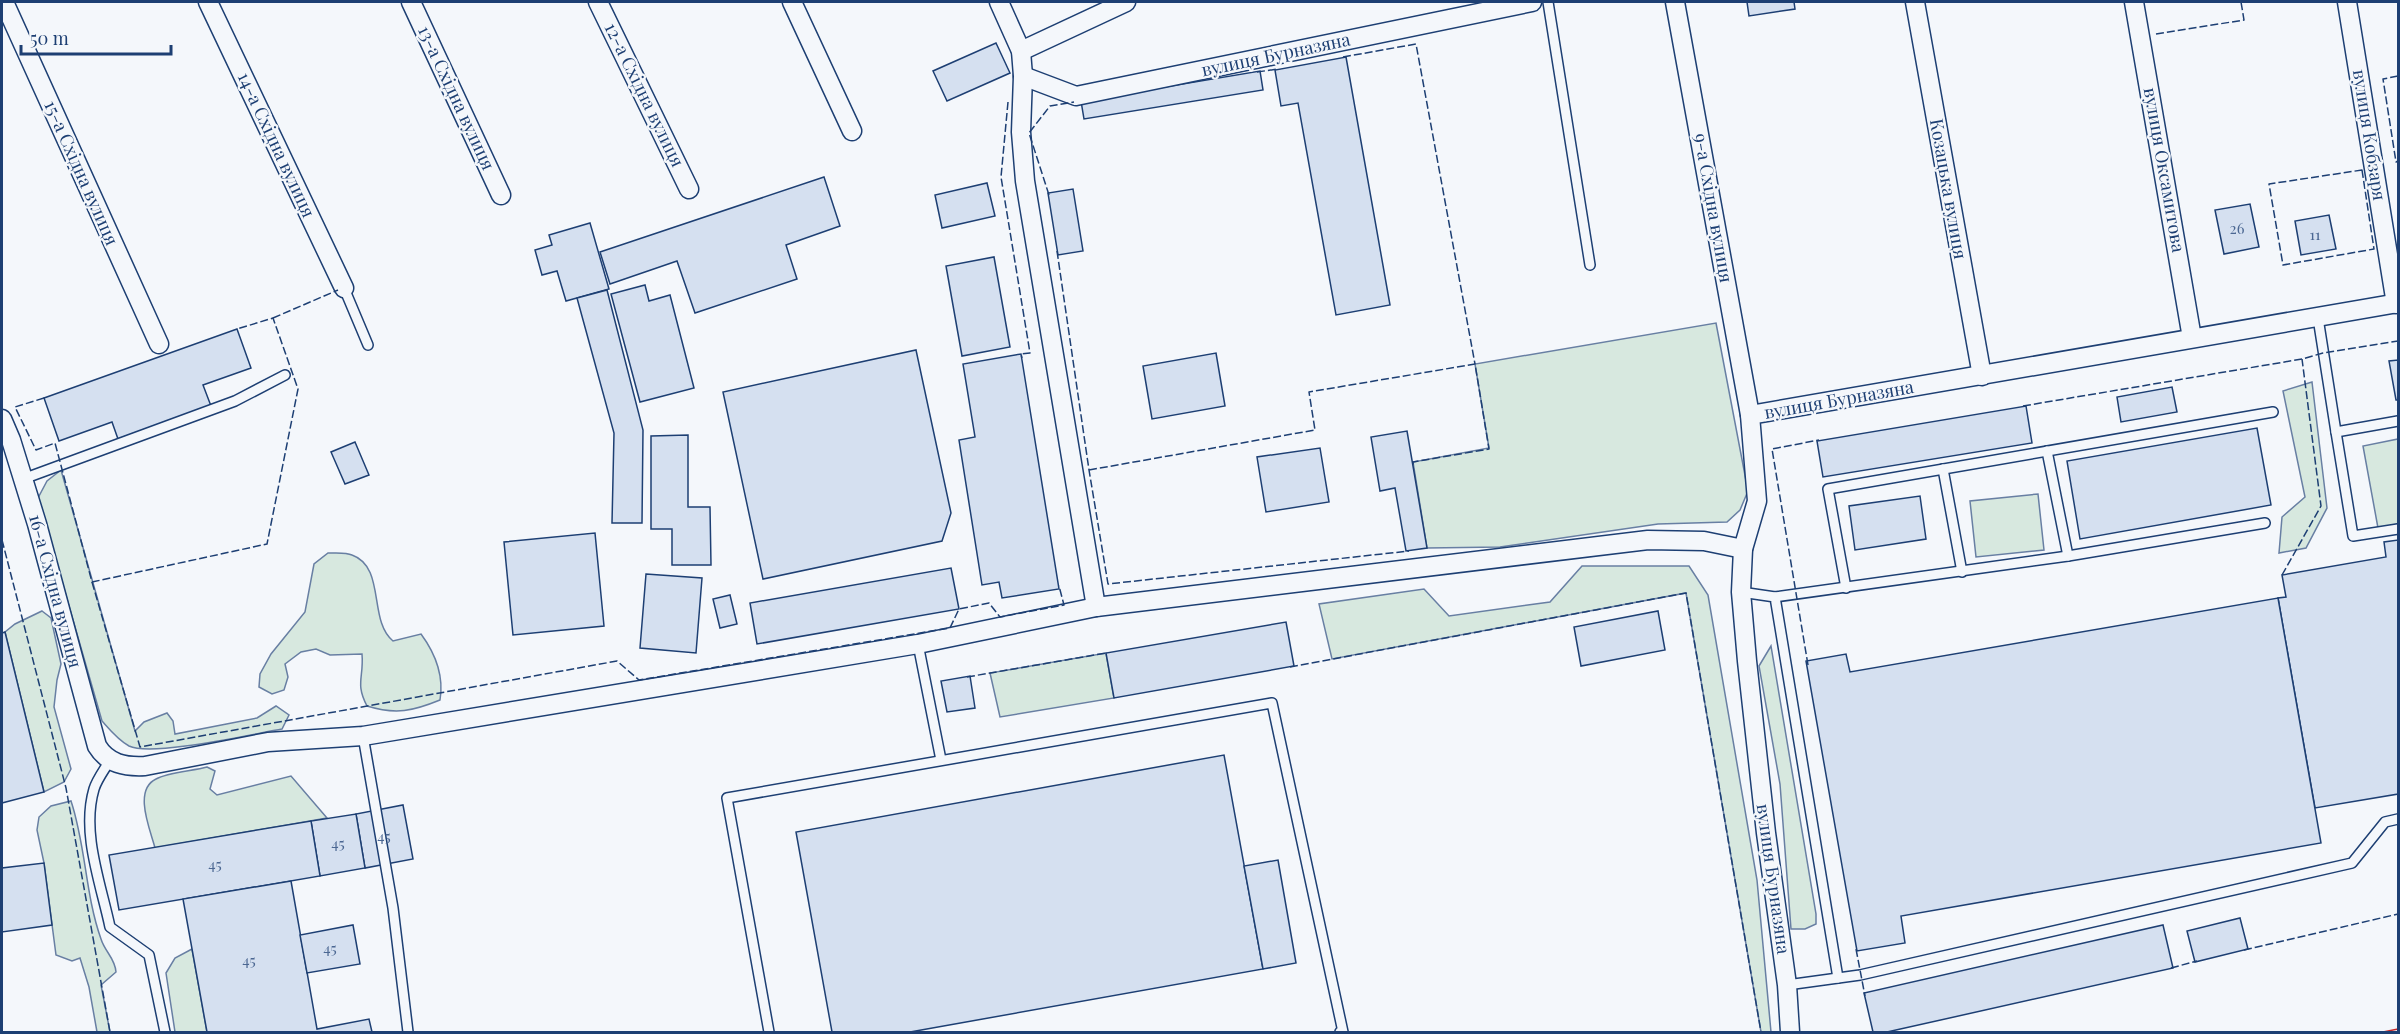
<svg xmlns="http://www.w3.org/2000/svg" width="2400" height="1034" font-family="'Playfair Display',serif">
	<style>
		.green { fill: #d7e8df; stroke: #687fa3; stroke-width: 1.5 }
		.building { fill: #d5e0f0; stroke: #1d3f73; stroke-width: 1.5 }
		.lines { fill: none; stroke-linecap: round; stroke-linejoin: round }
		.lane-casing { stroke: #1d3f73; stroke-width: 12 }
		.street-casing { stroke: #1d3f73; stroke-width: 21 }
		.lane { stroke: #f4f7fb; stroke-width: 9 }
		.street { stroke: #f4f7fb; stroke-width: 18 }
		.fence { stroke: #1d3f73; stroke-width: 1.5; stroke-dasharray: 8 3; stroke-linecap: butt }
		.power { stroke: #c62828; stroke-width: 1.5; stroke-dasharray: 21 4.5 3 4.5; stroke-linecap: butt }
		.labels { text-anchor: middle; stroke-width: 4.5; stroke-linejoin: round; paint-order: stroke }
		.number-label { font-size: 15px; fill: #4b6792 }
		.street-label { font-size: 18px; fill: #1d3f73; stroke: #f4f7fb }
	</style>
	<rect width="100%" height="100%" fill="#f4f7fb"/>
	<g class="green">
		<path d="M1716,323L1748,491L1740,510L1727,522L1658,524L1500,547L1427,548L1413,462L1489,448L1475,364Z"/>
		<path d="M2312,382L2327,508L2306,548L2279,553L2282,517L2305,497L2283,391Z"/>
		<path d="M2398,439V524L2378,528L2363,446Z"/>
		<path d="M61,470L135,731L144,722L167,713L173,721L175,734L257,718L276,706L289,715L282,729C252,734 152,757 129,746C118,740 110,730 102,721L38,498L47,481Z"/>
		<path d="M2038,494L2044,550L1976,557L1970,501Z"/>
		<path d="M328,553C335,553 346,552 352,555C386,567 368,621 393,641L421,634C435,653 444,676 440,700C413,711 396,715 367,706C355,683 364,678 362,654L330,655L316,649L301,652L285,664L288,677L284,690L272,694L259,687L260,674L271,654L305,612L314,564Z"/>
		<path d="M1582,566H1689L1708,595L1757,880L1771,1032H1761L1686,593L1332,659L1319,604L1424,589L1449,616L1550,602Z"/>
		<path d="M42,611L51,618L61,664L57,680L54,707L71,769L64,782L44,792L5,632L15,624Z"/>
		<path d="M1771,646L1816,914V924L1805,929H1791L1780,784L1759,666Z"/>
		<path d="M1106,653L1114,698L1000,717L990,673Z"/>
		<path d="M207,767L215,771L210,789L217,795L291,776L327,818L155,848C150,829 133,790 156,779C168,772 193,771 207,767Z"/>
		<path d="M71,801C86,846 85,894 101,939C105,952 115,958 116,972L101,985L110,1032H97L89,987L80,958L72,961L56,955L44,863L37,830L39,817L51,806Z"/>
		<path d="M192,949L207,1032H175L166,973L175,958Z"/>
	</g>
	<g class="building">
		<path d="M1747,2H1794L1795,9L1749,16Z"/>
		<path d="M996,43L1010,73L947,101L933,71Z"/>
		<path d="M1346,57L1390,305L1336,315L1298,103L1281,106L1275,70Z"/>
		<path d="M1260,71L1263,90L1084,119L1081,101Z"/>
		<path d="M824,177L840,226L786,245L797,279L695,313L677,261L610,284L600,252Z"/>
		<path d="M987,183L995,216L942,228L935,195Z"/>
		<path d="M1073,189L1083,251L1058,255L1048,193Z"/>
		<path d="M2250,204L2259,247L2224,254L2215,210Z"/>
		<path d="M2329,215L2336,249L2301,255L2295,221Z"/>
		<path d="M590,223L609,289L566,301L557,271L542,275L535,250L552,245L549,235Z"/>
		<path d="M994,257L1010,347L962,356L946,266Z"/>
		<path d="M645,285L649,301L670,295L694,388L640,402L611,294Z"/>
		<path d="M607,290L643,430L642,523H612L614,433L577,298Z"/>
		<path d="M237,329L251,368L203,385L211,406L118,439L112,422L59,441L44,398Z"/>
		<path d="M916,350L951,513L942,541L763,579L723,392Z"/>
		<path d="M1216,353L1225,406L1152,419L1143,366Z"/>
		<path d="M1021,354L1059,589L1002,598L999,582L982,585L959,440L975,437L963,364Z"/>
		<path d="M2398,360V400H2396L2389,361Z"/>
		<path d="M2172,387L2177,412L2121,422L2117,397Z"/>
		<path d="M2026,406L2032,443L1823,477L1817,441Z"/>
		<path d="M2257,428L2271,505L2080,539L2067,461Z"/>
		<path d="M1407,431L1427,548L1406,551L1395,488L1380,491L1371,437Z"/>
		<path d="M688,435V507H710L711,565H672V529H651V436Z"/>
		<path d="M355,442L369,475L345,484L331,452Z"/>
		<path d="M1320,448L1329,502L1266,512L1257,457Z"/>
		<path d="M1920,496L1926,539L1855,550L1849,506Z"/>
		<path d="M595,533L604,626L513,635L504,542Z"/>
		<path d="M2398,540V794L2315,808L2278,598L2286,597L2282,575L2386,557L2384,542Z"/>
		<path d="M951,568L959,609L757,644L750,603Z"/>
		<path d="M646,574L702,578L696,653L640,648Z"/>
		<path d="M730,595L737,624L720,628L713,599Z"/>
		<path d="M2278,598L2321,843L1901,916L1905,943L1857,951L1806,661L1846,654L1850,672Z"/>
		<path d="M1658,611L1665,650L1581,666L1574,627Z"/>
		<path d="M1286,622L1294,666L1114,698L1106,653Z"/>
		<path d="M5,632L44,792L2,803V633Z"/>
		<path d="M970,676L975,708L947,712L941,681Z"/>
		<path d="M1224,755L1263,969L910,1032H832L796,832Z"/>
		<path d="M403,805L413,859L365,868L356,814Z"/>
		<path d="M356,814L365,868L320,876L311,821Z"/>
		<path d="M311,821L320,876L119,910L109,855Z"/>
		<path d="M1278,860L1296,963L1263,969L1244,866Z"/>
		<path d="M44,863L52,925L2,932V868Z"/>
		<path d="M291,881L317,1029L369,1019L372,1032H207L183,899Z"/>
		<path d="M2240,918L2248,949L2195,962L2187,931Z"/>
		<path d="M353,925L360,964L307,973L300,935Z"/>
		<path d="M2163,925L2173,968L1887,1032H1873L1864,993Z"/>
	</g>
	<g class="lines">
		<g class="lane-casing">
			<g id="lane">
				<path d="M1548,2L1590,265"/>
				<path d="M344,288L368,345"/>
				<path d="M2318,318L2336,432L2398,421"/>
				<path d="M2336,432L2353,536L2398,529"/>
				<path d="M2047,451L2068,556"/>
				<path d="M1943,469L1962,572"/>
				<path d="M23,479L235,401L285,375"/>
				<path d="M1846,588L1828,489L2273,412"/>
				<path d="M1741,592L1775,597L1838,978"/>
				<path d="M1775,597L2068,556L2265,523"/>
				<path d="M918,644L941,760"/>
				<path d="M363,736L393,908L408,1032"/>
				<path d="M110,760C105,769 97,779 94,789C81,833 101,884 110,927L149,955L165,1032"/>
				<path d="M1787,985L1860,975L2352,863L2385,822L2398,819"/>
				<path d="M769,1032L727,798L1272,703L1343,1032H1340"/>
			</g>
		</g>
		<g class="street-casing">
			<g id="street">
				<path d="M4,2L159,344"/>
				<path d="M208,2L344,288"/>
				<path d="M411,2L501,195"/>
				<path d="M598,2L689,189"/>
				<path d="M792,2L852,131"/>
				<path d="M999,2L1021,51L1023,76L1021,132L1025,181L1096,607"/>
				<path d="M1675,2L1750,415"/>
				<path d="M1915,2L1982,376"/>
				<path d="M2134,2L2192,338"/>
				<path d="M2347,2L2396,304"/>
				<path d="M1021,51L1126,2"/>
				<path d="M1023,76L1076,96L1532,2"/>
				<path d="M2,419L11,440L37,524L97,746C108,764 125,767 145,766L268,742L363,736L918,644L1096,607L1648,540L1704,541L1743,549"/>
				<path d="M1790,1032L1787,985L1766,833L1747,661L1741,592L1743,549L1757,501L1750,415L2398,303"/>
			</g>
		</g>
		<use href="#lane" class="lane"/>
		<use href="#street" class="street"/>
		<g class="fence">
			<path d="M2156,34L2244,20L2241,2"/>
			<path d="M1343,57L1416,44L1475,364"/>
			<path d="M1257,72L1278,69"/>
			<path d="M2398,76L2383,79L2396,162L2398,161"/>
			<path d="M1008,102L1001,177L1030,353L1021,354L1022,358"/>
			<path d="M2362,170L2374,249L2283,265L2269,184Z"/>
			<path d="M1049,195L1029,133L1050,106L1074,102"/>
			<path d="M1057,251L1089,470L1108,584L1409,551"/>
			<path d="M273,318L338,290"/>
			<path d="M44,398L15,407L36,450L55,443L92,582L267,544L298,389L273,318L237,329"/>
			<path d="M2023,406L2302,359L2323,353L2398,341"/>
			<path d="M1089,470L1315,430L1309,392L1475,364L1489,449L1413,462V465"/>
			<path d="M2,540L66,788L110,1032"/>
			<path d="M2282,575L2321,506L2302,359"/>
			<path d="M92,582L140,747L617,661L639,680L950,628L959,609L989,603L1000,617L1064,605L1059,586"/>
			<path d="M1808,665L1772,449L1819,440"/>
			<path d="M1290,667L1686,593L1761,1032"/>
			<path d="M967,677L1106,653"/>
			<path d="M1856,949L1865,996"/>
			<path d="M2244,950L2398,914"/>
			<path d="M2171,968L2197,961"/>
		</g>
		<path class="power" d="M2383,1032L2398,1029"/>
	</g>
	<g class="labels">
		<g class="number-label">
			<text x="2237" y="234">26</text>
			<text x="2315" y="240">11</text>
			<text x="384" y="842">45</text>
			<text x="338" y="849">45</text>
			<text x="215" y="870">45</text>
			<text x="330" y="954">45</text>
			<text x="249" y="966">45</text>
		</g>
		<g class="street-label">
			<text transform="translate(1276 55) rotate(-12)" y="6">вулиця Бурназяна</text>
			<text transform="translate(644 95) rotate(64)" y="6">12-а Східна вулиця</text>
			<text transform="translate(456 98) rotate(65)" y="6">13-а Східна вулиця</text>
			<text transform="translate(2369 135) rotate(81)" y="6">вулиця Кобзаря</text>
			<text transform="translate(276 145) rotate(65)" y="6">14-а Східна вулиця</text>
			<text transform="translate(2164 170) rotate(80)" y="6">вулиця Оксамитова</text>
			<text transform="translate(81 173) rotate(66)" y="6">15-а Східна вулиця</text>
			<text transform="translate(1948 189) rotate(80)" y="6">Козацька вулиця</text>
			<text transform="translate(1713 208) rotate(80)" y="6">9-а Східна вулиця</text>
			<text transform="translate(1839 400) rotate(-10)" y="6">вулиця Бурназяна</text>
			<text transform="translate(55 591) rotate(75)" y="6">16-а Східна вулиця</text>
			<text transform="translate(1773 879) rotate(82)" y="6">вулиця Бурназяна</text>
		</g>
	</g>
	<rect width="2400" height="1034" fill="none" stroke="#1d3f73" stroke-width="6"/>
	<path d="M21 45v9h150v-9" fill="none" stroke="#1d3f73" stroke-width="3"/>
	<text x="30" y="45" font-size="18" fill="#1d3f73" stroke="#f4f7fb" stroke-width="4.5" paint-order="stroke">50 m</text>
</svg>
